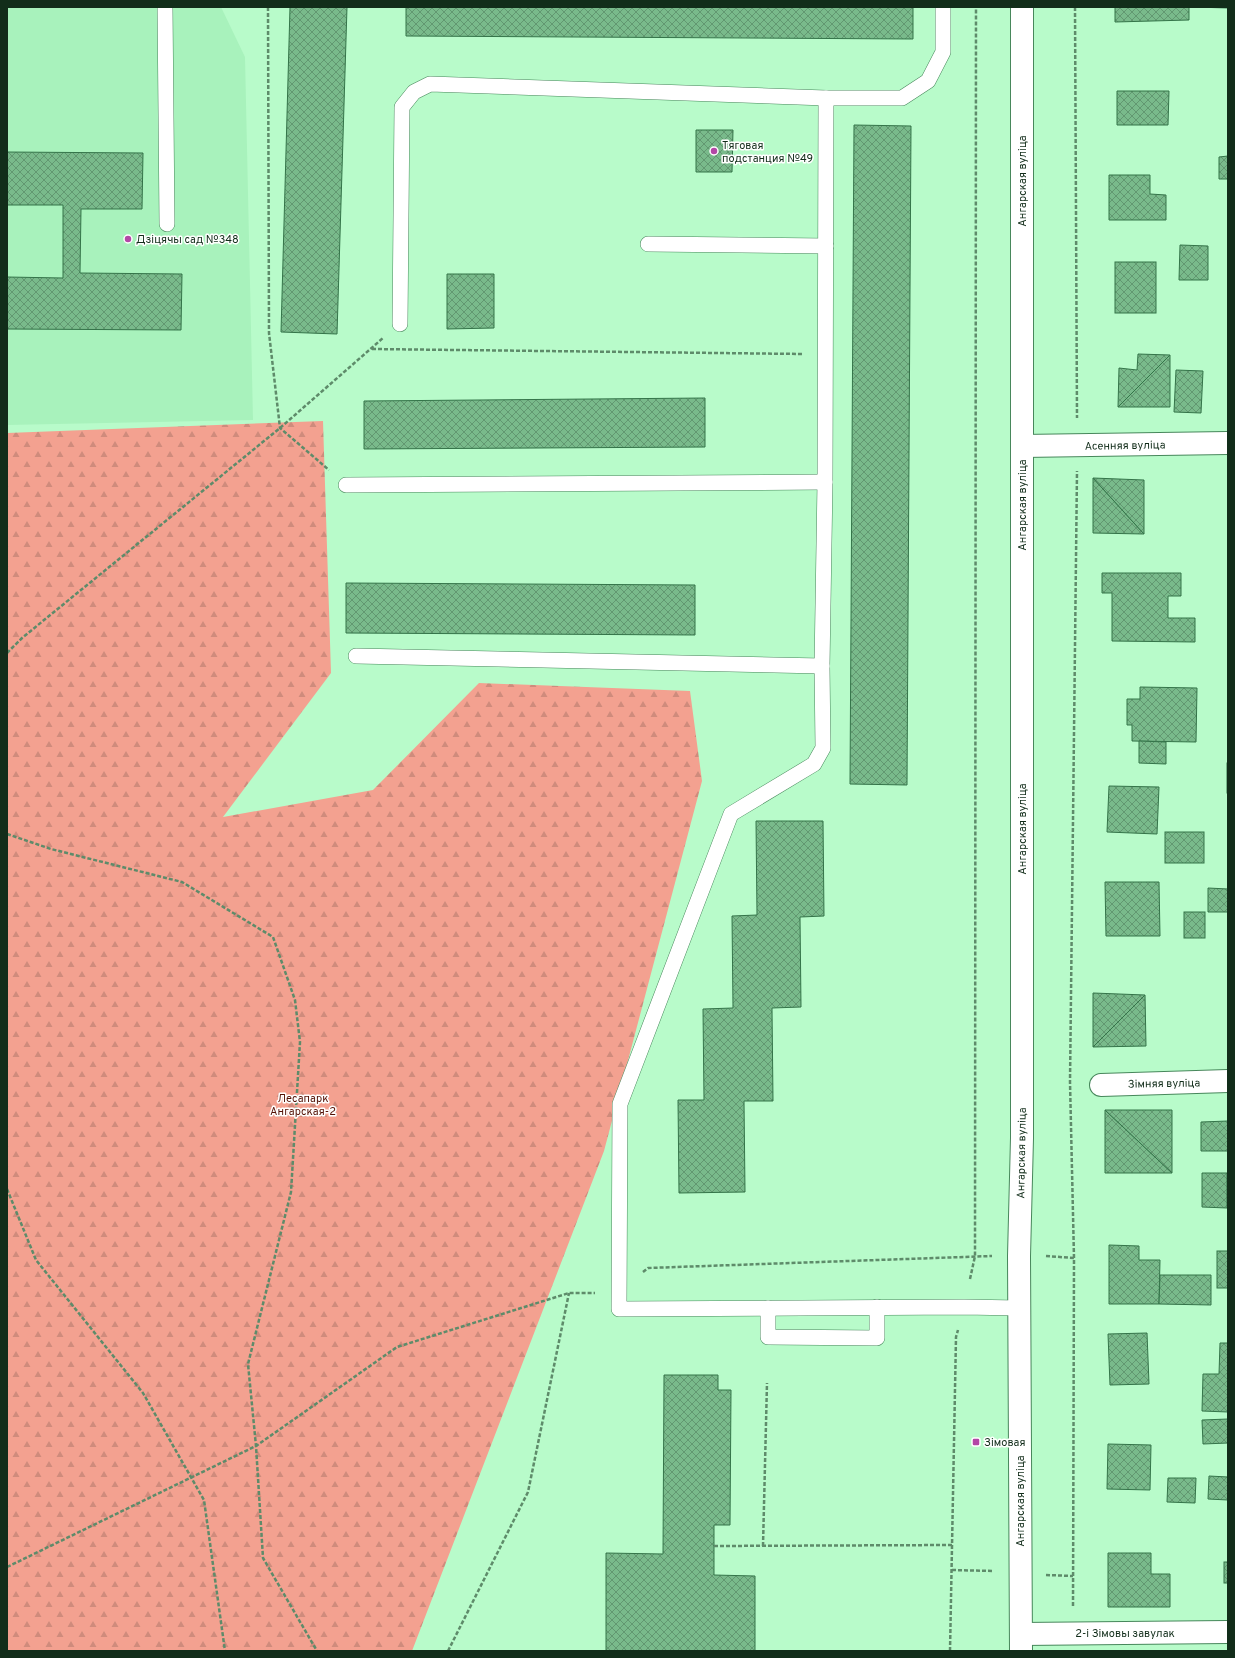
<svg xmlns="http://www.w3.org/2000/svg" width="1235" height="1658" font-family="Overpass,sans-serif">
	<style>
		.built { fill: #a8f2bc }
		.forest { fill: url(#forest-firs) }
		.building { fill: url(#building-cross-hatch); stroke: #347449 }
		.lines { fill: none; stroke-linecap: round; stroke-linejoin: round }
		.service-casing { stroke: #47875b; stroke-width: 16 }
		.minor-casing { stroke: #47875b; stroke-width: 24 }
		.secondary-casing { stroke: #47875b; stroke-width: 24 }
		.path { stroke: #5e8b6a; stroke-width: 2.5; stroke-dasharray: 4 2; stroke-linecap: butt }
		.service { stroke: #fff; stroke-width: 15 }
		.minor { stroke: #fff; stroke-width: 22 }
		.secondary { stroke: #fff; stroke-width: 22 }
		.poi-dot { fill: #b347a6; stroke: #fff; stroke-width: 1.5 }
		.labels { text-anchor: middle; stroke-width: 3; stroke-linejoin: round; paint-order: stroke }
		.poi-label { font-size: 11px; fill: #122d1a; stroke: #fff; text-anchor: start }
		.street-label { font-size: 11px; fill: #122d1a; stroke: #fff }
		.park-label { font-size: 11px; fill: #531105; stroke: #fff }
	</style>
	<defs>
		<pattern id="forest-firs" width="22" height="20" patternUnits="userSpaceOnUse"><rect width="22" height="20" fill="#f3a190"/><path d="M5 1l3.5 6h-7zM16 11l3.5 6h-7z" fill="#cf8b7c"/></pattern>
		<pattern id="building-cross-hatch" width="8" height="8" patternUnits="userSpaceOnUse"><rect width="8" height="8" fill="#79ba8b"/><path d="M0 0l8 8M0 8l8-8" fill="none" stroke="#629871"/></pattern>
	</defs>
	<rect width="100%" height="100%" fill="#b8fbca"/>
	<path class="built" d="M7,7H221L245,57L253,420L7,425Z"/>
	<path class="forest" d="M323,421L331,673L223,817L373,790L479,683L690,691L702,781L604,1151L412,1651H7V433Z"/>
	<g class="building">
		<path d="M290,7H347L337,334L281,332Z"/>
		<path d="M406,7H913V39L406,36Z"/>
		<path d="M1115,7H1189V20L1115,22Z"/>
		<path d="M1194,7H1228V8Z"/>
		<path d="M1117,91H1169L1168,125H1117Z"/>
		<path d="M854,125L911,126L907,785L850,784Z"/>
		<path d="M696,130H733L732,172H696Z"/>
		<path d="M7,152L143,153L142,209H81L80,273L182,274L181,330L7,329V277L63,278V205H7Z"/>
		<path d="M1228,156V179H1219V157Z"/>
		<path d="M1109,175H1150V194L1166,195V220H1109Z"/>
		<path d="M1180,245L1208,246V280H1179Z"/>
		<rect x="1115" y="262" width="41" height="51"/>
		<path d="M447,274H494V328L447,329Z"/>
		<path d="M1138,354L1170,355L1118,407L1119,368L1137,370Z"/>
		<path d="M1170,355V407H1118Z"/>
		<path d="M1176,370L1203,371L1201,413L1174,412Z"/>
		<path d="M705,398V447L364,449V401Z"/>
		<path d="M1093,478L1144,534L1093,533Z"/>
		<path d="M1093,478L1144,480V534Z"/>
		<path d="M1102,573H1181V596H1168V618H1195V642L1112,641V593H1102Z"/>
		<path d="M346,583L695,585V635L346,633Z"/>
		<path d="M1140,687L1197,688L1196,742L1132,741V725H1127V699H1140Z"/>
		<path d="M1139,741L1166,742V764L1139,763Z"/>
		<rect x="1227" y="763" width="1" height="30"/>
		<path d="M1109,786L1159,787L1157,834L1107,832Z"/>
		<path d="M756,821H823L824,916L800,917L801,1007L772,1008L773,1101H744L745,1192L679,1193L678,1100H704L703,1009L733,1008L732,916L757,915Z"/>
		<rect x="1165" y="832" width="39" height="31"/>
		<path d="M1105,882H1159L1160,936H1106Z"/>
		<path d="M1208,888L1228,889V912H1208Z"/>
		<rect x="1184" y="912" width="21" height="26"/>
		<path d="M1093,993L1145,995L1093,1047Z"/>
		<path d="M1145,995L1146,1046L1093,1047Z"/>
		<path d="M1105,1110L1172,1173H1105Z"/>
		<path d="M1105,1110H1172V1173Z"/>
		<path d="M1228,1121V1151H1201V1122Z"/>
		<path d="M1202,1173H1227V1208L1202,1207Z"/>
		<path d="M1109,1245L1139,1246V1260H1160L1159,1304H1109Z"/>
		<rect x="1217" y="1251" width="11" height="37"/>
		<path d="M1160,1275H1211V1305L1159,1304Z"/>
		<path d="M1147,1333L1149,1384L1110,1385L1108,1334Z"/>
		<path d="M1220,1343H1228V1412L1202,1411L1203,1374H1219Z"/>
		<path d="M664,1375H718V1390H731L730,1525H714V1575L755,1576V1651H606V1553L663,1554Z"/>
		<path d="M1228,1419V1443L1203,1444L1202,1420Z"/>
		<path d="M1108,1444L1151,1445L1150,1490L1107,1489Z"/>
		<path d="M1209,1476L1228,1477V1500L1208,1499Z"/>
		<path d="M1168,1478H1196L1195,1503L1167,1502Z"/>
		<path d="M1108,1553H1151V1574H1170V1607H1108Z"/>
		<rect x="1224" y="1562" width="4" height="21"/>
	</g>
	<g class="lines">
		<g class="service-casing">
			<g id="service">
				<path d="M165,7L167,224"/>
				<path d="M826,98L825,482L822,666L823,748L814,764L731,814L620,1104L619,1309L964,1307L1021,1308"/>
				<path d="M648,244L826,246"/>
				<path d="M400,324L402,107L414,92L430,84L826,98H902L928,81L943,52V7"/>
				<path d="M346,485L825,482"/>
				<path d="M356,656L822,666"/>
				<path d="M768,1308V1337L877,1338V1307"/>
			</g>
		</g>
		<g class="minor-casing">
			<g id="minor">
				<path d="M1022,446L1228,443"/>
				<path d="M1101,1085L1228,1081"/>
				<path d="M1021,1634L1228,1632"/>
			</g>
		</g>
		<g class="secondary-casing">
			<path id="secondary" d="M1021,1651L1019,1256L1022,1138V7"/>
		</g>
		<g class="path">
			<path d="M268,7L269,333L280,428L329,470"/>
			<path d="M1075,7L1077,418"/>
			<path d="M372,349L803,354"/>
			<path d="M7,653L22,638L280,428L383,338"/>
			<path d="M7,834L51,849L182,882L273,937L295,1000L300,1042L291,1192L248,1364L256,1446L263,1558L317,1651"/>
			<path d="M7,1189L36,1260L143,1393L204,1500L225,1651"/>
			<path d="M1046,1256L1074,1258"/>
			<path d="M643,1272L648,1268L992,1256"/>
			<path d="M970,1279L975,1256L976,7"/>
			<path d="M714,1546L953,1545"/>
			<path d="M763,1546L767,1383"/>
			<path d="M7,1567L256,1446L397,1347L569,1293H595"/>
			<path d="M952,1570L994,1571"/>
			<path d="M1046,1575L1073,1576"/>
			<path d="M1073,1606L1074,1258L1070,1082L1077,471"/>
			<path d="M448,1651L528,1492L569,1293"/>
			<path d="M950,1651L956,1337L958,1330"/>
		</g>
		<use href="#service" class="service"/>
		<use href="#minor" class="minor"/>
		<use href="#secondary" class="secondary"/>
	</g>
	<g class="poi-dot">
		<circle cx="714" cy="151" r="4"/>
		<circle cx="128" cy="239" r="4"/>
		<rect x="972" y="1438" width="8" height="8" rx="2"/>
	</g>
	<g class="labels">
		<g class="poi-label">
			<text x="722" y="149">Тяговая<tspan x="722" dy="13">подстанция №49</tspan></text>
			<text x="136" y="243">Дзіцячы сад №348</text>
			<text x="984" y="1446">Зімовая</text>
		</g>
		<g class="street-label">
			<text transform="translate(1022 181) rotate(-90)" y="4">Ангарская вуліца</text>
			<text transform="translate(1125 445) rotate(-1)" y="4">Асенняя вуліца</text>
			<text transform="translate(1022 505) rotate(-90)" y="4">Ангарская вуліца</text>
			<text transform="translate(1022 829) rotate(-90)" y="4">Ангарская вуліца</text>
			<text transform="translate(1164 1083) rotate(-1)" y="4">Зімняя вуліца</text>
			<text transform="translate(1021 1153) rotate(-89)" y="4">Ангарская вуліца</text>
			<text transform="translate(1020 1501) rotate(-90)" y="4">Ангарская вуліца</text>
			<text x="1125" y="1637">2-і Зімовы завулак</text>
		</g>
		<g class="park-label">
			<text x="303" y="1102">Лесапарк<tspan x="303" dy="13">Ангарская-2</tspan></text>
		</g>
	</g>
	<rect width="1235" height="1658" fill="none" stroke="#122d1a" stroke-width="16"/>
</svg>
